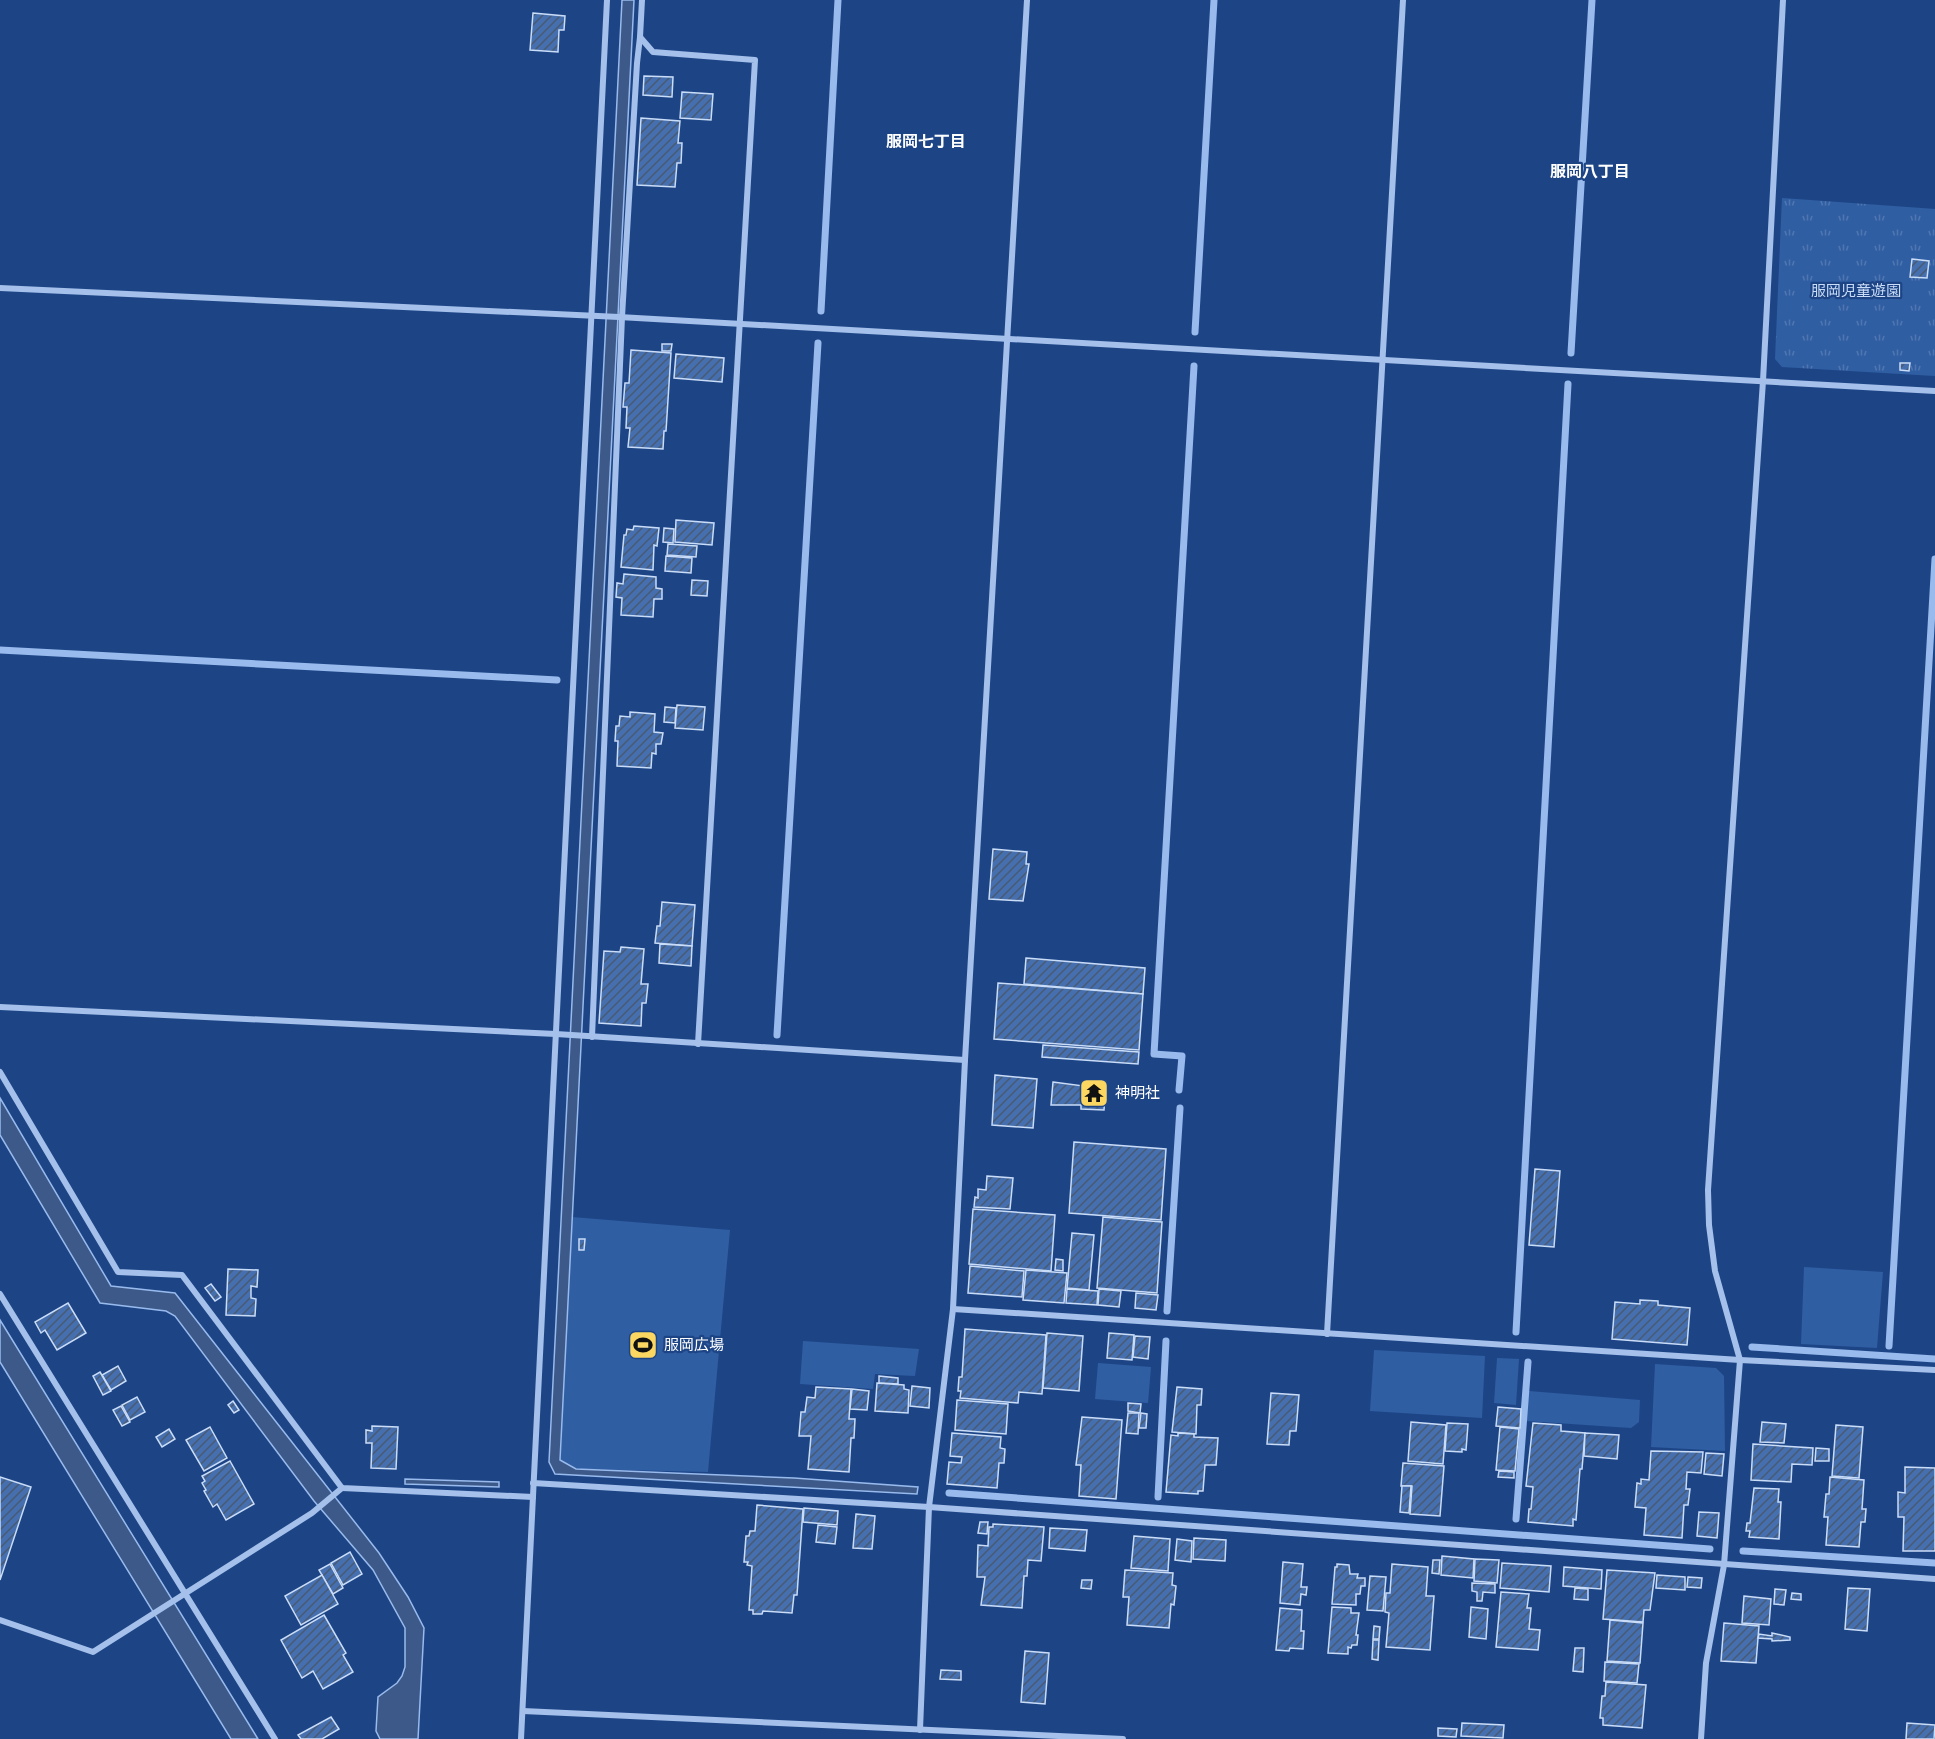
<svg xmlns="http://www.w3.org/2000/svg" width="1935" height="1739" font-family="'IBM Plex Sans','Noto Sans JP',sans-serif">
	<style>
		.park { fill: url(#park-tufts) }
		.garden { fill: #305ea3 }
		.water { fill: #3c5989; stroke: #98baed; stroke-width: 1.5 }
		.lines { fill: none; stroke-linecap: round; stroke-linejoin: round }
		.stream { stroke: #98baed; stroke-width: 7 }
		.building { fill: url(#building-hatch); stroke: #c9dcf8; stroke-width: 1.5 }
		.street { stroke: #a4c0eb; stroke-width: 6 }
		.labels { text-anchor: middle; stroke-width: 4.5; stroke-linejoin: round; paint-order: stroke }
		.park-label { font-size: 15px; fill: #c9dcf8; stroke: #1d4586 }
		.poi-label { font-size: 15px; fill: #fff; stroke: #1d4586; text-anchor: start }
		.neighbourhood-label { font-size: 16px; font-weight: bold; fill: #fff; stroke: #1d4586 }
	</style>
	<defs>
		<pattern id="park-tufts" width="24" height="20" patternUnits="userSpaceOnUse" patternTransform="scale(1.5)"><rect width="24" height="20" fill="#305ea3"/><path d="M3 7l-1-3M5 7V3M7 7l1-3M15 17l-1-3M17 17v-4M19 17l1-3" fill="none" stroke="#4f76b1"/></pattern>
		<pattern id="building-hatch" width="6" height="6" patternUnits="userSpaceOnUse" patternTransform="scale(1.5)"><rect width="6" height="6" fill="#456fae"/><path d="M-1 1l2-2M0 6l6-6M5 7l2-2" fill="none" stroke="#495a73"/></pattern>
	</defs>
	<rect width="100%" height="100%" fill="#1d4586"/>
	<path class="park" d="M1782,198L1935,209V376L1782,367L1775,359Z"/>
	<g class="garden">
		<path d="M572,1217L730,1230L708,1472L576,1469L560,1461Z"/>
		<path d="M1804,1267L1883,1272L1877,1348L1801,1344Z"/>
		<path d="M803,1341L919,1349L915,1376L875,1374L873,1389L800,1384Z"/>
		<path d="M1374,1350L1485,1356L1482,1418L1370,1411Z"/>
		<path d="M1497,1358L1519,1359L1516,1405L1494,1403Z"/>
		<path d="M1098,1363L1151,1367L1148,1403L1095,1399Z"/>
		<path d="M1655,1364L1716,1368L1724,1376L1725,1451L1651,1447Z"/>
		<path d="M1529,1391L1640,1400L1639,1422L1631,1428L1526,1421Z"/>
	</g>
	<g class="water">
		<path d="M622,0H634L560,1460L576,1469L794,1478L918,1487L917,1494L555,1474L549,1462Z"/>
		<path d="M0,1098L111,1286L175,1293L379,1553L408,1597L424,1628L418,1739H380L376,1731L378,1697L397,1683L402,1676L405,1667V1628L373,1570L314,1501L175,1316L166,1311L100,1303L0,1135Z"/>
		<path d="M0,1320L258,1739H231L0,1362Z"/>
		<path d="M405,1479L499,1482V1487L405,1484Z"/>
	</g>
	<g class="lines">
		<g class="stream">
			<path d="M821,311L838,0"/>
			<path d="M1195,332L1214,0"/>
			<path d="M1571,353L1592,0"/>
			<path d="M0,650L557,680"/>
			<path d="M777,1035L818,343"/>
			<path d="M1179,1090L1182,1056L1154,1054L1194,366"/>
			<path d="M1167,1311L1180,1108"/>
			<path d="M1516,1332L1568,384"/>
			<path d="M1889,1346L1935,559"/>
			<path d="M1752,1347L1935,1359"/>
			<path d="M949,1493L1710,1549"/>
			<path d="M1158,1497L1166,1341"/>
			<path d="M1516,1519L1528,1362"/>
			<path d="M1743,1551L1935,1563"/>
		</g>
	</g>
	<g class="building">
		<path d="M533,13L565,16L564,30H559L558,52L530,50Z"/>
		<path d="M644,76L673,77L672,97L643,95Z"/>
		<path d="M682,92L713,94L711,120L680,118Z"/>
		<path d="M641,118L680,121L678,143H682L681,163H677L675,187L637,185Z"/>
		<path d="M1912,259L1929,261L1927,278L1910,277Z"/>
		<path d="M662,344H672L671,351H662Z"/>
		<path d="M631,350L671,353L666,431H664L663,449L628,447L630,428H626L627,407H623L625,383H629Z"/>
		<path d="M676,354L724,358L722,382L674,378Z"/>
		<path d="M1900,363H1910L1909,371L1900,370Z"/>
		<path d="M676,520L714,523L712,545L675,542Z"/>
		<path d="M634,526L659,528L657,546L654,545L653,570L621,567L624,535H626L627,529L633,530Z"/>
		<path d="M664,528L674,529L673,543L663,542Z"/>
		<path d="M668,544L697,546L696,557L667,555Z"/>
		<path d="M666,556L692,558L691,573L665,571Z"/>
		<path d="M624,574L656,577V588L662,589V599H654L653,617L621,615L622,598L616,597L617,583L623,584Z"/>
		<path d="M692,580L708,581L707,596L691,595Z"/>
		<path d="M677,705L705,707L703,730L675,728Z"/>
		<path d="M665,707L676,708L675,723L664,722Z"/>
		<path d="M630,712L655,714L654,732L663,733L661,744H656V754L652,753L651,768L617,766L618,741H615L616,726H619L620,716L630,717Z"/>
		<path d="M993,849L1027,852L1026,864H1029L1023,901L989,899Z"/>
		<path d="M662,902L695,905L692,946L655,943L657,926H660Z"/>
		<path d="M660,944L692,946L691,966L659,963Z"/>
		<path d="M621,947L644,949L641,984H648L646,1003H642L641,1026L599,1023L604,951L620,952Z"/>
		<path d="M1026,958L1145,968L1143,994L1024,984Z"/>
		<path d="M998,983L1143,994L1139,1050L994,1039Z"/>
		<path d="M1043,1045L1139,1052L1138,1064L1042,1057Z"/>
		<path d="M995,1075L1037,1079L1033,1128L992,1125Z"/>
		<path d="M1053,1082L1083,1086V1082L1106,1083L1104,1110L1081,1109V1105H1051Z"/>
		<path d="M1074,1142L1166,1149L1161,1220L1069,1213Z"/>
		<path d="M1535,1169L1560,1171L1554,1247L1529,1245Z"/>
		<path d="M987,1176L1013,1178L1010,1209L974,1207L975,1197L978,1198V1189L986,1190Z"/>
		<path d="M973,1209L1055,1215L1051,1271L969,1264Z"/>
		<path d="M1103,1217L1162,1222L1157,1293L1097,1288Z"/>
		<path d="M1072,1233L1094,1235L1089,1290L1067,1288Z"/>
		<path d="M579,1239H585L584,1250H579Z"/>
		<path d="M1056,1259L1063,1260V1271L1055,1270Z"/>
		<path d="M970,1266L1024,1271L1022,1297L968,1293Z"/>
		<path d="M228,1269L258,1270L257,1287L251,1286V1298L256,1299L255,1316L226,1315Z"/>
		<path d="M1026,1270L1067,1273L1064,1303L1023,1300Z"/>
		<path d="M211,1284L221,1297L215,1301L205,1288Z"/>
		<path d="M1067,1289L1098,1291L1097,1305L1066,1303Z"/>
		<path d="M1099,1289L1121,1291L1119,1307L1098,1305Z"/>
		<path d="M1136,1293L1158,1295L1156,1310L1135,1308Z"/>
		<path d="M1640,1300L1658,1301V1305L1690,1308L1687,1345L1612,1339L1615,1302L1640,1304Z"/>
		<path d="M68,1303L86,1333L57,1350L45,1330L41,1333L35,1322Z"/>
		<path d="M965,1329L1046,1335L1042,1394L1019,1392L1018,1403L960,1398L961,1391H958L959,1377H962Z"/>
		<path d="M1047,1333L1083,1336L1079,1391L1043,1388Z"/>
		<path d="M1109,1333L1134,1335L1132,1360L1107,1358Z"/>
		<path d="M1135,1336L1150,1337L1148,1359L1133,1357Z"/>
		<path d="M118,1366L126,1381L111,1390L102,1375Z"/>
		<path d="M100,1372L111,1391L103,1395L93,1376Z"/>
		<path d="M879,1376L898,1378V1384L879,1383Z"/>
		<path d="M877,1383L904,1385V1389L909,1390L908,1413L875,1411Z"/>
		<path d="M912,1386L930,1388L929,1408L910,1406Z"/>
		<path d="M816,1387L851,1389L849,1419H855L854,1438H851L849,1472L808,1469L811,1436H799L801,1412H805L807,1397L815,1398Z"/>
		<path d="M1177,1387L1202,1389L1201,1405H1197L1196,1434L1172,1432Z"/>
		<path d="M852,1389L869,1391L867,1410L850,1409Z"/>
		<path d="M1271,1393L1299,1395L1296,1431H1290L1289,1445L1267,1444Z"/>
		<path d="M137,1397L145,1412L130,1420L122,1405Z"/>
		<path d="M957,1400L1008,1404L1006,1434L955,1430Z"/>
		<path d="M233,1401L239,1410L234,1413L228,1405Z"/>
		<path d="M1128,1403L1141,1404L1140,1413L1128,1411Z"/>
		<path d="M121,1406L130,1422L122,1426L113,1410Z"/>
		<path d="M1498,1407L1521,1409L1520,1428L1496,1426Z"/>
		<path d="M1128,1413H1139L1138,1434L1126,1433Z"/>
		<path d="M1141,1413L1147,1414L1146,1428H1139Z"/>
		<path d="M1082,1417L1122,1420L1116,1499L1079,1496L1081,1465H1076Z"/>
		<path d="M1411,1422L1446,1425L1443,1464L1408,1461Z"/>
		<path d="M1762,1422L1786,1424L1784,1443L1760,1442Z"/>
		<path d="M1447,1423L1468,1424L1466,1450L1462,1449V1452L1445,1451Z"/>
		<path d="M1533,1423L1561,1425V1431L1585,1433L1582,1469H1580L1576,1520L1573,1519V1526L1528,1522L1529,1509H1531L1533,1487L1526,1486Z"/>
		<path d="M1836,1425L1863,1427L1859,1478L1832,1476Z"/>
		<path d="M372,1426L398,1427L396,1469L371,1468L372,1443H366V1430L372,1431Z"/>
		<path d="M210,1427L227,1458L204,1471L186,1440Z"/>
		<path d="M1500,1427L1519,1429L1515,1471L1496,1470Z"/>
		<path d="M169,1429L175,1439L162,1447L156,1437Z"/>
		<path d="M952,1433L1001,1437L1000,1448L1005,1449L1004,1463H999L997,1488L947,1484L949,1462L961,1463L962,1457L950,1456Z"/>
		<path d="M1178,1433L1194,1434V1437L1218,1438L1216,1465H1205L1203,1491H1198V1494L1166,1492L1171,1435L1178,1436Z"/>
		<path d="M1585,1433L1619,1435L1617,1459L1584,1456Z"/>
		<path d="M1753,1444L1813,1448L1812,1465L1792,1464L1791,1482L1751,1480Z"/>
		<path d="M1816,1448L1829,1449V1461H1815Z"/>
		<path d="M1651,1451L1703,1452L1701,1473L1687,1472L1686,1489H1690L1688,1505H1684L1682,1538L1644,1535L1646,1508L1635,1507L1637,1483L1641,1484V1479L1649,1480Z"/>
		<path d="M1706,1453L1724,1454L1722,1476L1704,1474Z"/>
		<path d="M230,1461L254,1504L226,1520L217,1504L213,1507L204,1491L206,1490L202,1483L205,1481L202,1476Z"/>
		<path d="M1403,1463L1444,1466L1440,1516L1410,1514L1412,1486H1401Z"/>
		<path d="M1905,1467L1935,1468V1551H1903L1904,1517H1898V1492L1905,1493Z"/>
		<path d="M1499,1471L1514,1472V1478L1498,1477Z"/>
		<path d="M0,1477L31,1487L0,1580Z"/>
		<path d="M1830,1477L1864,1480L1862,1509H1866L1865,1522H1861L1859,1547L1826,1545L1828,1517H1824L1826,1494H1829Z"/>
		<path d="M1402,1486H1411L1409,1513L1400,1512Z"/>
		<path d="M1754,1488L1779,1489L1778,1502H1781L1779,1539L1749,1537L1750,1531H1746L1747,1523H1750Z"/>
		<path d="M757,1505L803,1509L797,1595H794L792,1613L763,1611L762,1614H753V1610H749L752,1566L747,1565L748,1562H744L746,1536H749L750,1531H755Z"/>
		<path d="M804,1508L838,1511L837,1525L803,1522Z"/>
		<path d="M1699,1512L1719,1513L1717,1538L1697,1536Z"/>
		<path d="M856,1514L875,1516L872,1549L853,1548Z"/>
		<path d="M980,1522H988L987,1534L978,1533Z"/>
		<path d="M993,1524L1044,1527L1041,1561L1028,1560L1027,1576H1024L1022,1608L981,1605L985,1577H977L978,1545L988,1546L989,1527H993Z"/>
		<path d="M818,1525L837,1527L835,1544L816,1542Z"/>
		<path d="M1050,1528L1087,1530L1085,1551L1049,1548Z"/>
		<path d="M1134,1536L1170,1539L1168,1571L1131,1568Z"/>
		<path d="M1194,1538L1226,1540L1225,1561L1193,1559Z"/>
		<path d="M1177,1539L1192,1541L1191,1562L1175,1560Z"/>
		<path d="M350,1552L362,1574L343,1585L331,1563Z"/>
		<path d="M1442,1556L1474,1559L1473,1578L1441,1575Z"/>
		<path d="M1475,1559L1499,1560L1497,1583L1474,1581Z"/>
		<path d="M1433,1560H1440L1439,1574L1432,1573Z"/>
		<path d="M1283,1562L1303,1564L1301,1587H1307L1306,1595L1301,1594L1300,1605L1280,1603Z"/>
		<path d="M1502,1563L1551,1566L1549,1592L1500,1588Z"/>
		<path d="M330,1564L343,1588L333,1594L319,1570Z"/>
		<path d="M1337,1564L1349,1565L1350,1574H1358L1357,1578H1365V1586H1361L1360,1594H1356V1605L1332,1604L1335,1567H1337Z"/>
		<path d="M1392,1564L1428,1567L1426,1596H1434L1430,1650L1386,1647L1389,1613L1385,1612L1386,1593H1390Z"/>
		<path d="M1564,1567L1602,1570L1601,1589L1563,1586Z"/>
		<path d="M1125,1570L1173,1573L1172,1585L1176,1586L1174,1605L1171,1604L1169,1628L1127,1625L1129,1597H1123Z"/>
		<path d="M1607,1570L1655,1573L1650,1610H1644L1643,1622L1603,1619Z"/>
		<path d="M322,1575L338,1604L301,1625L285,1596Z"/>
		<path d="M1657,1575L1685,1577V1590L1656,1588Z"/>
		<path d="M1370,1576L1386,1577L1383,1611L1367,1610Z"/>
		<path d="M1688,1577L1702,1578L1701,1588L1687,1587Z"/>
		<path d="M1082,1580H1092L1091,1589L1081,1588Z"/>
		<path d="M1472,1583L1495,1584V1593L1483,1592L1482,1601H1477V1592L1472,1591Z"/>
		<path d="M1575,1588L1588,1589V1600L1574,1599Z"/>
		<path d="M1848,1588L1870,1589L1867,1631L1845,1629Z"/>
		<path d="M1775,1589L1786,1590L1784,1605L1774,1604Z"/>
		<path d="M1501,1592L1529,1594L1527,1608H1531L1529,1629L1540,1630L1538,1650L1496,1647Z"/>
		<path d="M1792,1593L1801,1594V1600L1791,1599Z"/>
		<path d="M1744,1596L1771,1599L1769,1625L1742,1623Z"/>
		<path d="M1332,1607L1351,1608V1613H1359L1356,1635H1358L1357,1645H1352L1351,1648L1348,1647V1654L1328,1653Z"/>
		<path d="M1471,1607L1488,1609L1486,1639L1469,1637Z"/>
		<path d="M1280,1608L1302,1610L1301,1631H1304L1303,1649L1290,1648L1289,1651L1276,1650Z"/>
		<path d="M324,1615L346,1653L343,1655L353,1672L323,1689L313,1671L302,1678L281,1640Z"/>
		<path d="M1610,1620L1643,1623L1640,1663L1607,1661Z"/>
		<path d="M1724,1623L1759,1626L1756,1663L1721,1661Z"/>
		<path d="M1374,1626L1380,1627L1379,1639H1373Z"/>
		<path d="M1772,1633L1790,1637V1640L1772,1641V1639L1758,1638L1759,1634L1772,1636Z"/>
		<path d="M1373,1640H1379L1378,1660L1372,1659Z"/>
		<path d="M1575,1648H1584L1583,1672L1573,1671Z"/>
		<path d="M1025,1651L1049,1653L1045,1704L1021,1702Z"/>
		<path d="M1605,1662L1639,1664L1637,1683L1604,1681Z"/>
		<path d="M941,1670L961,1671V1680L940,1679Z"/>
		<path d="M1606,1682L1646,1685L1642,1728L1603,1725V1718H1600L1602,1696H1605Z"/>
		<path d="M331,1717L339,1729L322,1739H301L298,1735Z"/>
		<path d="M1462,1723L1504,1725L1503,1738L1461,1736Z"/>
		<path d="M1907,1723L1935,1725L1934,1739H1906Z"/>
		<path d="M1438,1728L1457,1729L1456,1737L1438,1736Z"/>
	</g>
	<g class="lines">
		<g class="street">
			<path d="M642,0L640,37L653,52L755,60L698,1044"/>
			<path d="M0,288L619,317L1935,391"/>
			<path d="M0,1007L556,1034L965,1060"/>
			<path d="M592,1037L622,317L637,63L640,37"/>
			<path d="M0,1072L118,1272L182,1275L342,1488L533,1497"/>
			<path d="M0,1294L275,1739"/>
			<path d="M953,1309L1740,1360L1935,1370"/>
			<path d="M1327,1334L1403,0"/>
			<path d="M533,1483L929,1507L1935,1579"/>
			<path d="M0,1620L93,1652L312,1513L342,1488"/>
			<path d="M523,1711L1123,1739"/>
			<path d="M920,1730L929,1507L953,1309L965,1060L1027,0"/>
			<path d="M521,1739L607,0"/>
			<path d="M1701,1739L1706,1663L1724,1565L1740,1360L1715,1271L1709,1225L1708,1190L1763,381L1783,0"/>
		</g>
	</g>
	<defs>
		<g id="temple-square" transform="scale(1.5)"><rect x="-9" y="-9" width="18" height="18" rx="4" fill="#fbd762" stroke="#1d4586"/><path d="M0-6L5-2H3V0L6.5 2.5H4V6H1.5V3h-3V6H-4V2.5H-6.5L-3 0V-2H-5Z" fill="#111"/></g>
		<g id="stadium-square" transform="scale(1.5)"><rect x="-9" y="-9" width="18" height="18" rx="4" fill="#fbd762" stroke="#1d4586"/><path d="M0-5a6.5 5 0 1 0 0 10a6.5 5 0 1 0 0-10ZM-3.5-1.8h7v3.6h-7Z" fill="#111"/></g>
	</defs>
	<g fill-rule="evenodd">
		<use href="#temple-square" x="1094" y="1093"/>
		<use href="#stadium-square" x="643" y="1345"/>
	</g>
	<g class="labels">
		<g class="park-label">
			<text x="1856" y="296">服岡児童遊園</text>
		</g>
		<g class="poi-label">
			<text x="1115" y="1098">神明社</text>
			<text x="664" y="1350">服岡広場</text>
		</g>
		<g class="neighbourhood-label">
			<text x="926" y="147">服岡七丁目</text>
			<text x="1590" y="177">服岡八丁目</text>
		</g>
	</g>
</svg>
